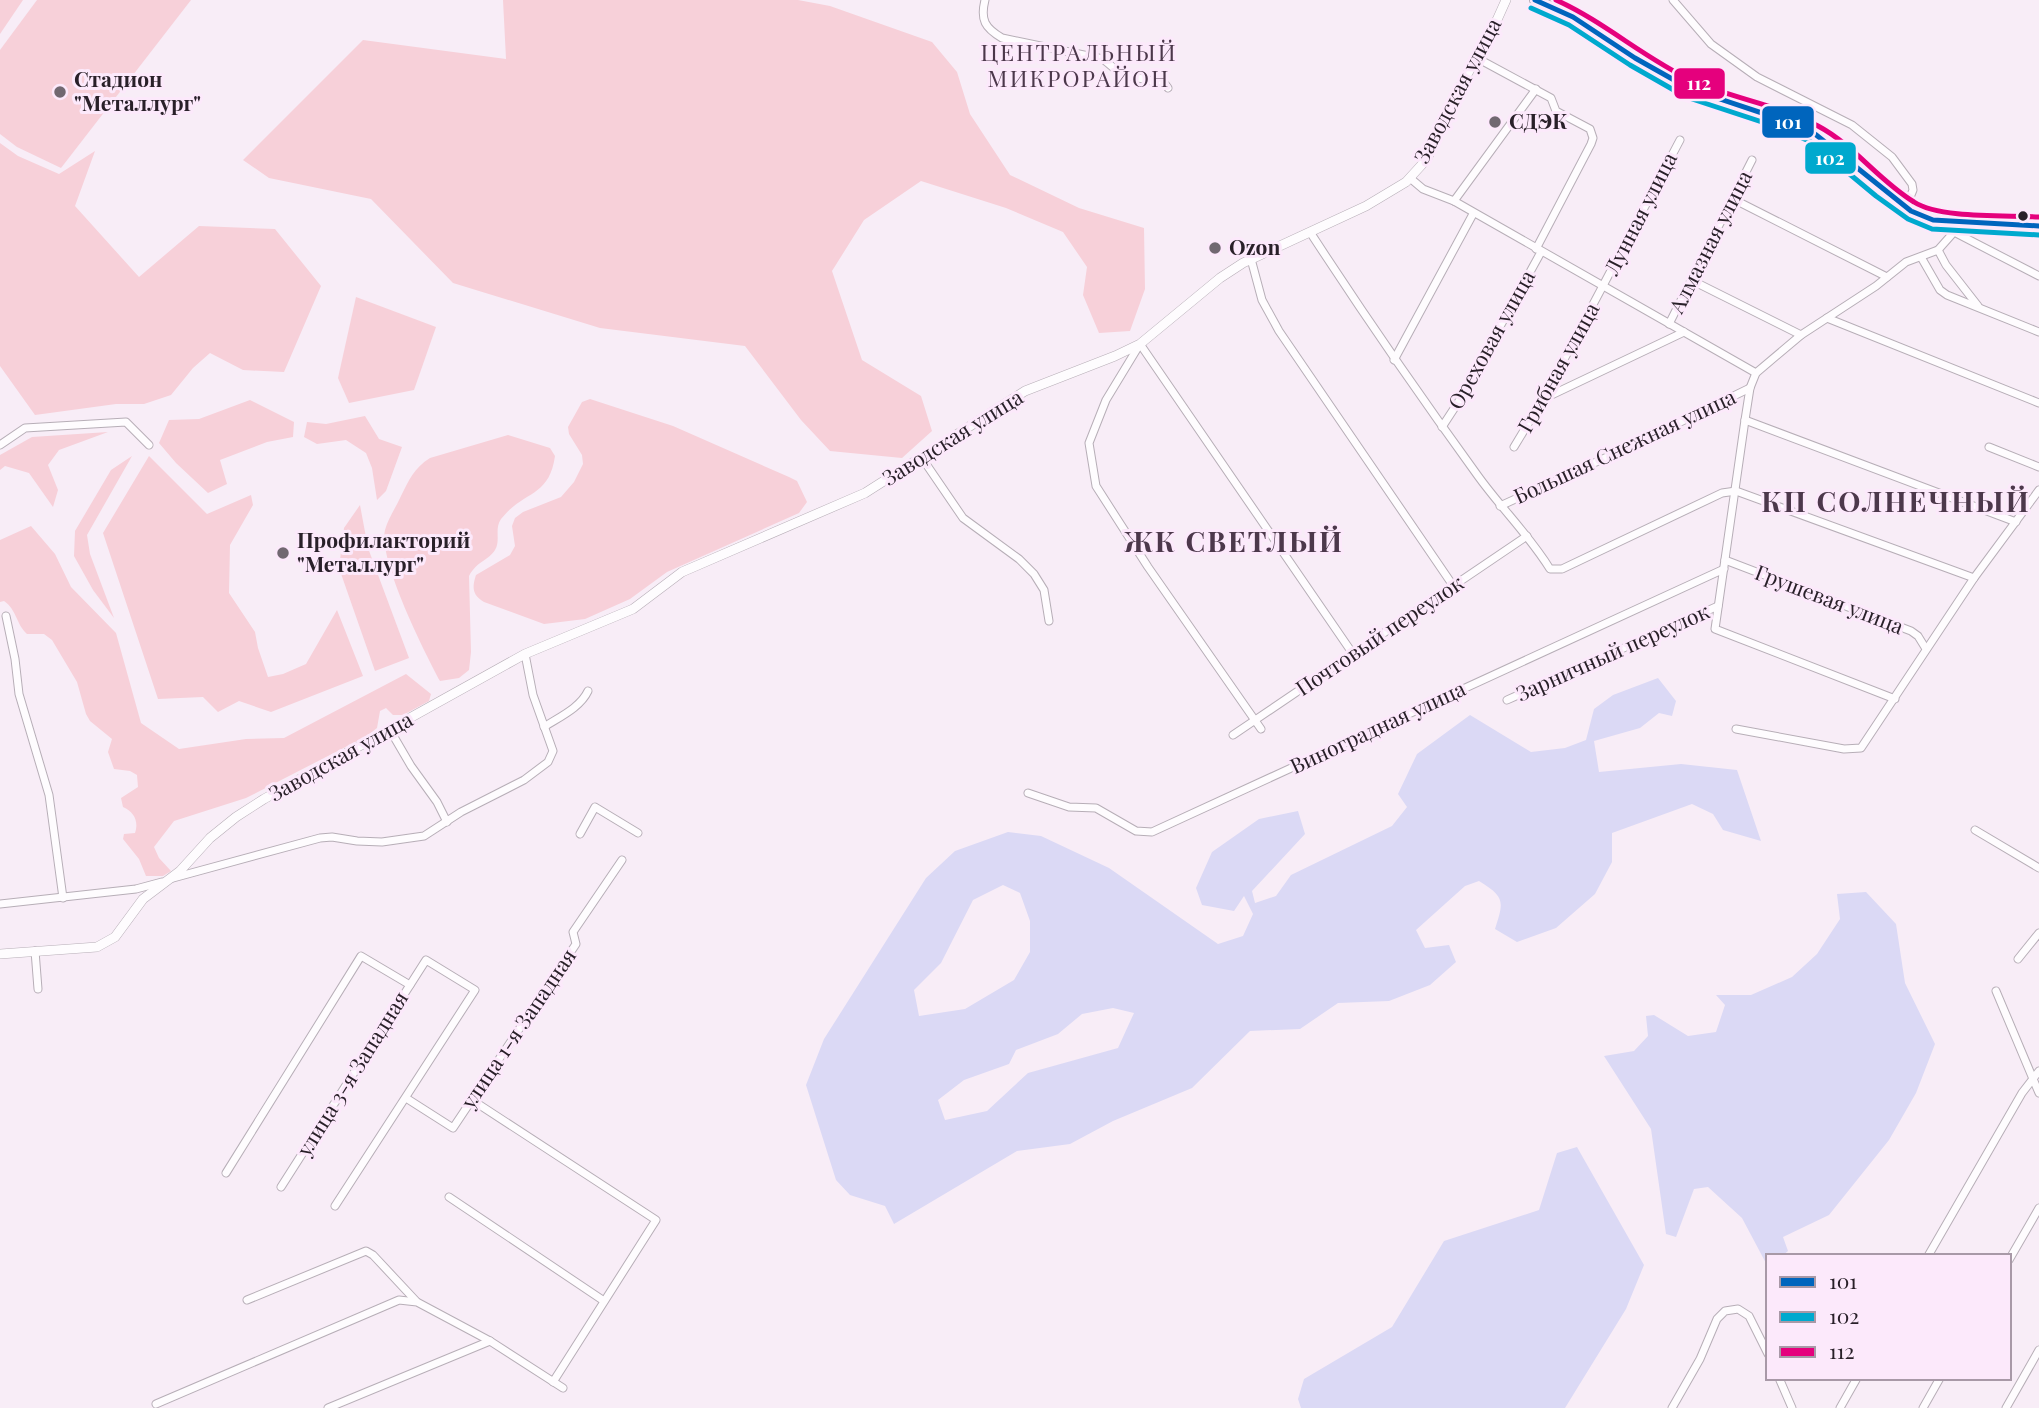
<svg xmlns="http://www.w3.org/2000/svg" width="2039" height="1408" font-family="'Playfair Display',serif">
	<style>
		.green { fill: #f7d0d9 }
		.water { fill: #dbd9f5; fill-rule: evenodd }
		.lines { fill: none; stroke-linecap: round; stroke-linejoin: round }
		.minor-casing { stroke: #b7aeb7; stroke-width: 9 }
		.tertiary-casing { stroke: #b7aeb7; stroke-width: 10 }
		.secondary-casing { stroke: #b7aeb7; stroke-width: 12 }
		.minor { stroke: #fefcfe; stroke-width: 7 }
		.tertiary { stroke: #fefcfe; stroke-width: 9 }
		.secondary { stroke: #fbf8fa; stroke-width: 10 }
		.bus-1-casing { stroke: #fce9fb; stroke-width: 10 }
		.bus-2-casing { stroke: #fce9fb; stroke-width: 10 }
		.bus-3-casing { stroke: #fce9fb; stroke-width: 10 }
		.bus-1 { stroke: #0065bd; stroke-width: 5 }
		.bus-2 { stroke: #00a9ce; stroke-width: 5 }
		.bus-3 { stroke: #e5007d; stroke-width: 5 }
		.poi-dot { fill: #716871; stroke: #fce9fb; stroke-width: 2.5 }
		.bus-dot { fill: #292029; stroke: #fce9fb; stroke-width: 2.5 }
		.labels { text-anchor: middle; stroke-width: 6; stroke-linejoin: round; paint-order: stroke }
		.poi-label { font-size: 21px; font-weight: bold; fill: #292029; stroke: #fce9fb; text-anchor: start }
		.street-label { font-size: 21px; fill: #292029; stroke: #fce9fb }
		.neighbourhood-label { font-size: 23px; letter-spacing: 2px; fill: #4c384b; stroke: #fce9fb }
		.district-label { font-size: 28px; font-weight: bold; letter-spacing: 2px; fill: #4c384b; stroke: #fce9fb }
		.line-badge { stroke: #fce9fb; stroke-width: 2.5 }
		.badge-label { font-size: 19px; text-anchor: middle; font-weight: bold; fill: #fff }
	</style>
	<rect width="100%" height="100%" fill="#f8edf7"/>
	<g class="green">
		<path d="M0,0H23L0,34Z"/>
		<path d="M37,0H191L61,168L17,147L0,134V50Z"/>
		<path d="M503,0H798L830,6L932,42L957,72L970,114L1010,175L1079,208L1144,228L1145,289L1130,331L1099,333L1083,295L1087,267L1063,232L1006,208L921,181L864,220L832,271L862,360L921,396L932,431L902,458L830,451L801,420L745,346L600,328L453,283L371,199L269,178L243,160L363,40L506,59Z"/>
		<path d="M0,143L18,156L59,174L95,151L75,206L139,277L199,226L275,229L321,286L284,372L243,370L210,353L193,368L171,395L144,404H116L35,415L0,366Z"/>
		<path d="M356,297L436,327L414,390L349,403L338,378Z"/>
		<path d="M590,399L673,426L789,477L797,481L807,502L799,513L667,572L630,599L585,619L544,624L484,602C472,595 472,587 476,575L510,555L515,546L512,526L515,518L523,512L561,497L574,482L583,464L582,455L569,434L568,427L582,402Z"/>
		<path d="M250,400L294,422L293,437L267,442L220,460L227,484L208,493L176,463L159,443L169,420L199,419Z"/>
		<path d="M365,416L379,439L402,447L386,491L377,500L372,468L366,453L346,440L317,444L304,437L307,422L326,424Z"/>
		<path d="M108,432L59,450L48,465L58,490L53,507L29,473L5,466L0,470V455L32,437Z"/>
		<path d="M508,435L550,448L555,456C549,498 524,490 501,519C494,529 501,540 495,550C489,560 477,561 469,576L471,652L469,670L459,678L440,681C425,653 378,560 385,530C388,519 396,507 401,496C409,480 414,468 430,458Z"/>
		<path d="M132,456L87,535L90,554L114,618L93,590L74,556L75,531L111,470Z"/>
		<path d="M149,456L207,514L251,495L253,505L230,545L229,593L255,632L258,648L268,677L283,674L306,664L337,610L363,676L271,712L239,701L218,712L203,697L158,699L103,533Z"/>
		<path d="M360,505L368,548L409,658L375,671L339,568L344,528Z"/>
		<path d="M31,526L55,554L71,587L116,633L141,723L179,749L246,739L284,738L406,674L431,694L429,701L403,715H393L386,708L380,711L377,728L367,736L246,798L174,821L154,847L159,858L171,871L163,876H146L139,859L123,839L124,834L135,833C139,821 134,812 123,807L121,798L138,787L137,775L130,771L114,769L108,752L112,739L90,721L86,714L77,682L52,640L44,634H27C16,624 17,610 4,601L0,602V540Z"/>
	</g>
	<g class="water">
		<path d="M1658,678L1676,701L1672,716L1659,713L1640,728L1594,741L1599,772L1681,764L1737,770L1761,841L1723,830L1713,814L1692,804L1612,833V862L1595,894L1556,928L1517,942L1495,929C1504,901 1505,897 1479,881L1465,886L1416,930L1425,948L1449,945L1456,962L1430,985L1389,1001L1338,1003L1300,1029L1250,1031L1192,1088L1113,1121L1070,1144L1017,1151L894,1224L885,1206L850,1195L836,1180L806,1085L824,1039L926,878L955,851L1008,832L1041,836L1109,868L1218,944L1243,936L1253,914L1244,896L1234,911L1202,905L1196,888L1212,852L1259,819L1298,811L1305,834L1252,891L1255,903L1276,896L1291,875L1392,826L1407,807L1398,794L1417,754L1470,715L1531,752L1565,748L1586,740L1594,709L1613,695ZM1003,885L1020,893L1030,921V952L1014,980L965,1009L919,1016L914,990L941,963L973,900ZM1113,1008L1134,1013L1118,1048L1028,1073L987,1111L945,1120L938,1100L964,1080L1009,1064L1016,1050L1058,1034L1082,1014Z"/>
		<path d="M1866,892L1896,924L1905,983L1935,1044L1916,1093L1889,1140L1829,1215L1783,1237L1788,1251L1782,1256H1768V1267L1742,1218L1708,1187L1694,1189L1676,1237L1666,1234L1651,1129L1604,1056L1634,1051L1648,1036L1646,1016L1654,1015L1688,1036L1716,1032L1725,1005L1716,995H1751L1792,977L1817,954L1840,919L1837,894Z"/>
		<path d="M1577,1147L1644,1265L1626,1309L1565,1408H1301L1298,1399L1304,1379L1392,1327L1444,1241L1539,1210L1557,1153Z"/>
	</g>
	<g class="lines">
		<g class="minor-casing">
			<g id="minor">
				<path d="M985,0C980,20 985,28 1002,38L1103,59L1121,74L1165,84L1168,88"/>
				<path d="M1673,0L1711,44L1757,77L1852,125L1892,157L1912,184L1913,190L1906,207"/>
				<path d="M1475,57L1551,98L1556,111L1590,129L1593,138L1591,144L1536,249"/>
				<path d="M1410,178L1423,189L1454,201L1756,373"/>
				<path d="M1733,199L1887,277"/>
				<path d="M1454,201L1536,89"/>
				<path d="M1310,232C1364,315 1420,396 1478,476C1501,508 1529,535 1550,569H1562L1722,493L1736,491L1974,578"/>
				<path d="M1954,232L2039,276"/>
				<path d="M1938,250L1946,265L1978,306"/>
				<path d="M1921,257L1940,290L1947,295L2039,332"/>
				<path d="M1251,259L1262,300L1279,331L1454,587"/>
				<path d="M1691,280L1801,335"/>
				<path d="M1827,318L2039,403"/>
				<path d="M1669,324L1752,160"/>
				<path d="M1394,360L1473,214"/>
				<path d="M1543,399L1684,332"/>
				<path d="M1745,420L2016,522"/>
				<path d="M1442,427L1459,401L1541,252"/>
				<path d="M0,445L25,428L126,422L149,445"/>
				<path d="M1514,447L1543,399L1680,140"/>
				<path d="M1989,447L2039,467"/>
				<path d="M922,458L963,518L1019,559L1034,574L1044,590L1049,621"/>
				<path d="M1500,506L1629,447L1750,388"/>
				<path d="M1725,560L1911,631L1918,636L1926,649"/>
				<path d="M6,616L15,659L19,694L49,795L63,898"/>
				<path d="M1895,699L1715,629L1745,420L1750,388L1756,373L1801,335L1876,286L1906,262L1938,250L1954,232L1955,221"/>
				<path d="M1507,700L1718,606"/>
				<path d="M544,727C559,717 580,708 588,691"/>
				<path d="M1261,729L1148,567L1096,486L1089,443L1106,400L1140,344L1353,654"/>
				<path d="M1736,729L1844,749L1861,748L1974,578L2039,490"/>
				<path d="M390,730L411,766L437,802L447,822"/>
				<path d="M1233,735L1527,536"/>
				<path d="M1028,793L1069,807L1096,808L1136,831L1152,832L1724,569"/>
				<path d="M1975,830L2039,868"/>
				<path d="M580,834L595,807L638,833"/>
				<path d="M173,878L320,838L332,837L357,841L382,842L424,836L461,812L524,780L548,762L553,751L533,695L525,654"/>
				<path d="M0,904L136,889L162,882"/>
				<path d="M35,951L38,989"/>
				<path d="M2018,959L2039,933"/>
				<path d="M1996,991L2039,1093"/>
				<path d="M406,1098L453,1128L576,944L573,932L622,860"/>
				<path d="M472,1100L656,1220L553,1382"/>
				<path d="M226,1173L361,956L410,985"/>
				<path d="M281,1187L426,960L475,990L335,1206"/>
				<path d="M449,1197L604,1301"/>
				<path d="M1928,1256L2022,1093L2039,1071"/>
				<path d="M2009,1260L2039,1208"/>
				<path d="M247,1300L366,1251L373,1255L416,1301"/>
				<path d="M1779,1378L1792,1408"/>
				<path d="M156,1404L399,1300L417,1302L490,1341L563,1388"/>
				<path d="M328,1408L490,1341"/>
				<path d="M1672,1408L1700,1359L1717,1319L1725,1311L1738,1309L1749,1316L1768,1354"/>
				<path d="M1840,1408L1857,1378"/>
				<path d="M1923,1408L1940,1378"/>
				<path d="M2006,1408L2039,1350"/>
			</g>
		</g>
		<g class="tertiary-casing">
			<path id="tertiary" d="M0,954L97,947L115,937L143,899L180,871L210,838L236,817L264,799L525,654L633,609L682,572L865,493L1025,391L1115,356L1140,344L1220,278L1243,263L1366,206L1406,182L1427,159L1447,111L1497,20L1506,0"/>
		</g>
		<g class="secondary-casing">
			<path id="secondary" d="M1535,0L1573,17L1635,58L1690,89L1783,120L1815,134L1838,151L1881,189L1911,211L1933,220L2039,226"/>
		</g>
		<use href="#minor" class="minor"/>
		<use href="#tertiary" class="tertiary"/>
		<use href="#secondary" class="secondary"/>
		<g class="bus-1-casing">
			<path id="bus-1" d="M1535,0L1573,17L1635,58L1690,89L1783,120L1815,134L1911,211L1933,220L2039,226"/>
		</g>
		<g class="bus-2-casing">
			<path id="bus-2" d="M1531,8L1569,25L1630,65L1686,97L1780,128L1811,142L1876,196L1908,219L1932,229L2039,235"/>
		</g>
		<g class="bus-3-casing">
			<path id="bus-3" d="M1556,0C1605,22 1645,59 1693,81C1734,99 1779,105 1818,126C1854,145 1879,181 1914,202C1940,219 2006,215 2039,217"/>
		</g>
		<use href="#bus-1" class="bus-1"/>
		<use href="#bus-2" class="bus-2"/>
		<use href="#bus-3" class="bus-3"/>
	</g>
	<g class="poi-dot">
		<circle cx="60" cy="92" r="7"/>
		<circle cx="1495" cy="122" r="7"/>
		<circle cx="1215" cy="248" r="7"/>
		<circle cx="283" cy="553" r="7"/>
	</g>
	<circle class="bus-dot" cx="2023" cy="216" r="6"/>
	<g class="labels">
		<g class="poi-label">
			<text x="74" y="87">Стадион<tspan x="74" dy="24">"Металлург"</tspan></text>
			<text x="1509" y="129">СДЭК</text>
			<text x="1229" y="255">Ozon</text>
			<text x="297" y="548">Профилакторий<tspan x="297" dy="24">"Металлург"</tspan></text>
		</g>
		<g class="street-label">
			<text transform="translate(1458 91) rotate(-62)" y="7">Заводская улица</text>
			<text transform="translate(1641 214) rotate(-63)" y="7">Лунная улица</text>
			<text transform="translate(1711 242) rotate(-63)" y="7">Алмазная улица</text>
			<text transform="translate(1492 340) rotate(-61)" y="7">Ореховая улица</text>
			<text transform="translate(1559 368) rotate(-61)" y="7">Грибная улица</text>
			<text transform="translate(953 438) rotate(-32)" y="7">Заводская улица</text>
			<text transform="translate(1625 447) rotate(-25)" y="7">Большая Снежная улица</text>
			<text transform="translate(1829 600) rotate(21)" y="7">Грушевая улица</text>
			<text transform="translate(1380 636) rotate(-34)" y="7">Почтовый переулок</text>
			<text transform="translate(1613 653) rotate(-24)" y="7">Зарничный переулок</text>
			<text transform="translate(1378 728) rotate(-25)" y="7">Виноградная улица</text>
			<text transform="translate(341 757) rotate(-29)" y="7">Заводская улица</text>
			<text transform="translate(519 1029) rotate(-56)" y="7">улица 1-я Западная</text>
			<text transform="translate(353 1074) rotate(-58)" y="7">улица 3-я Западная</text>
		</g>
		<g class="neighbourhood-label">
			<text x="1079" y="61">ЦЕНТРАЛЬНЫЙ<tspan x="1079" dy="26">МИКРОРАЙОН</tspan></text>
		</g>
		<g class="district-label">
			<text x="1896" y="512">КП СОЛНЕЧНЫЙ</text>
			<text x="1234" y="552">ЖК СВЕТЛЫЙ</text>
		</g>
	</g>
	<g class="line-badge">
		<rect x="1673" y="67" width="53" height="33" rx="7" fill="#e5007d"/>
		<rect x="1761" y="105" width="54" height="34" rx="7" fill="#0065bd"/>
		<rect x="1804" y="141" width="53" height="34" rx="7" fill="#00a9ce"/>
	</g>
	<g class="badge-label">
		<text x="1699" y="90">112</text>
		<text x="1788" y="129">101</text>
		<text x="1830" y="165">102</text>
	</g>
	<rect x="1766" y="1254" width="245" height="126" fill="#fce9fb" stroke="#a899a7" stroke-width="2"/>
	<rect x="1780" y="1277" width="35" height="10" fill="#0065bd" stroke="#a899a7" stroke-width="2"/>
	<text x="1829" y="1289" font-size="21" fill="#292029">101</text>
	<rect x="1780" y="1312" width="35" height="10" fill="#00a9ce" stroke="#a899a7" stroke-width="2"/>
	<text x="1829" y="1324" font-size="21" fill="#292029">102</text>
	<rect x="1780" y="1347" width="35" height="10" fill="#e5007d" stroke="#a899a7" stroke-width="2"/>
	<text x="1829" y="1359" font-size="21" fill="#292029">112</text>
</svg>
